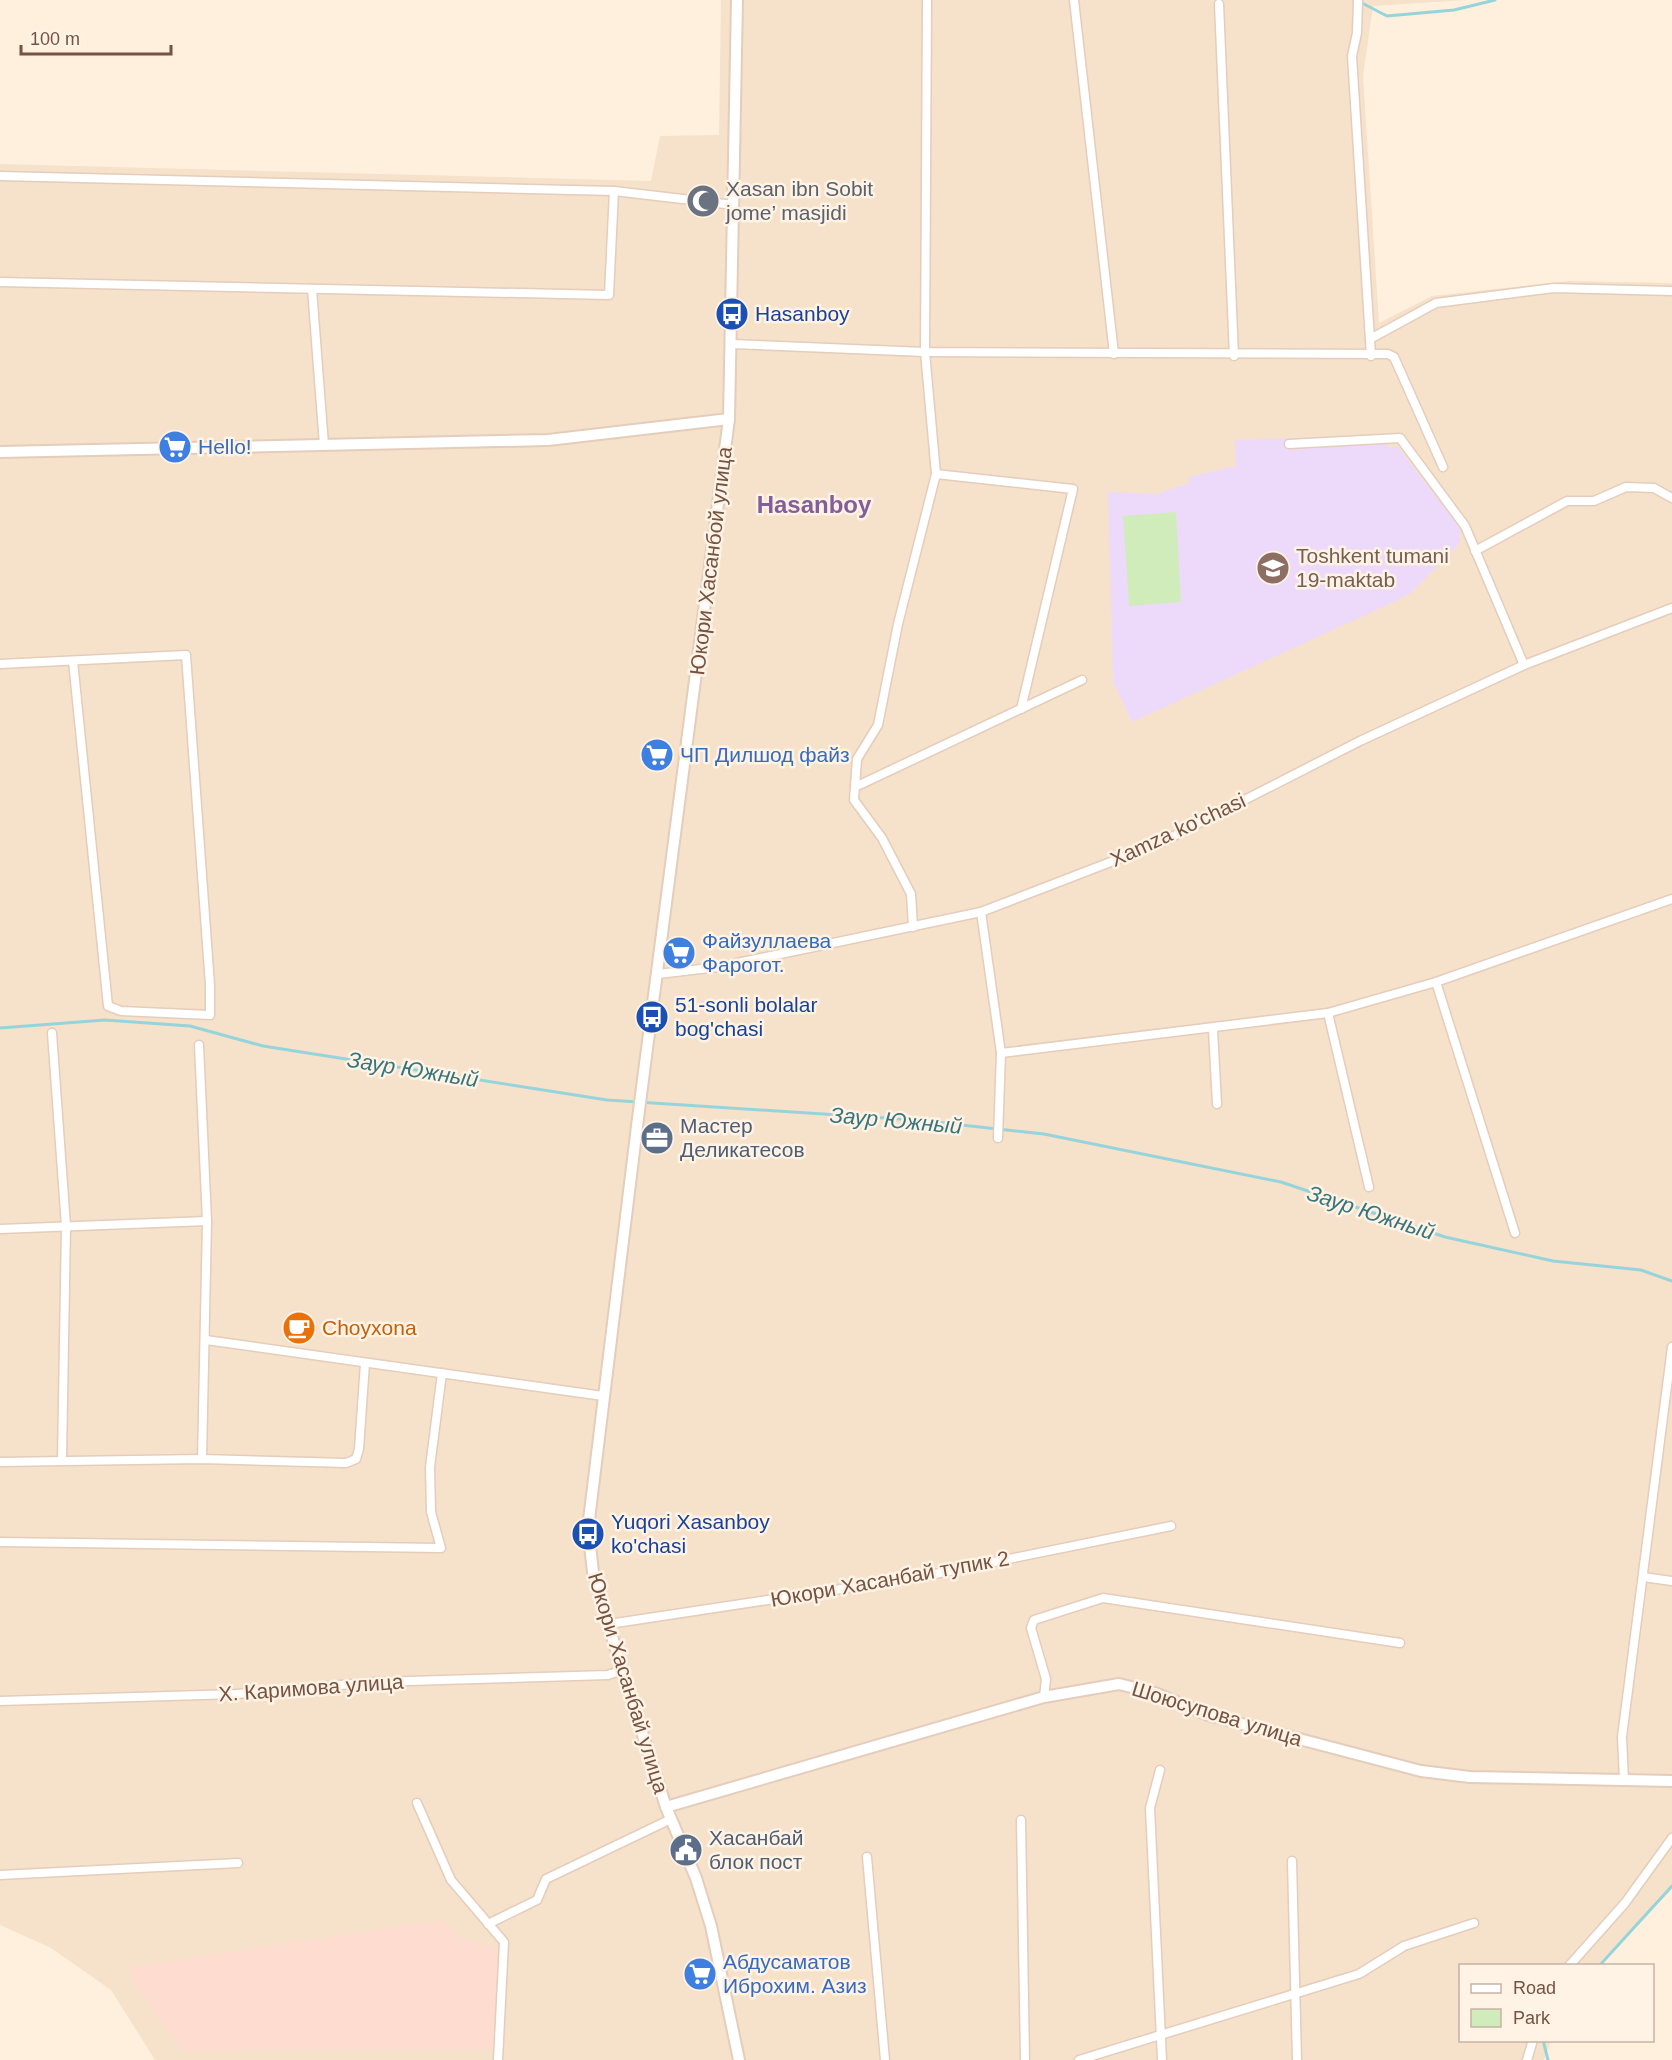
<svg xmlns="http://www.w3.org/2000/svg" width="1672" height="2060" font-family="Helvetica,sans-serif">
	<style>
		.residential { fill: #f6e1cb }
		.commercial { fill: #ffdcd0 }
		.education { fill: #eddafa }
		.green { fill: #d1ecbb }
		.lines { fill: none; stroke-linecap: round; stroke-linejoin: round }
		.stream { stroke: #96d4db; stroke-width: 3 }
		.minor-casing { stroke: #e4cdbb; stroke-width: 11 }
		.tertiary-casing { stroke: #e4cdbb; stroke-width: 14 }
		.minor { stroke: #fff; stroke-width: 8 }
		.tertiary { stroke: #fff; stroke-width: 10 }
		.labels { text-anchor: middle; stroke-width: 5; stroke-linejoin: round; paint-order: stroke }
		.worship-label { font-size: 21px; fill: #5b616d; stroke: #fff3e5; text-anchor: start }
		.transit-label { font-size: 21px; fill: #164399; stroke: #fff3e5; text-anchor: start }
		.shop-label { font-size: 21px; fill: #366cbe; stroke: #fff3e5; text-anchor: start }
		.education-label { font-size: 21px; fill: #785e54; stroke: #fff3e5; text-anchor: start }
		.street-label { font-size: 21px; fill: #755344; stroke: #fff3e5 }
		.service-label { font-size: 21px; fill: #4e5e75; stroke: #fff3e5; text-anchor: start }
		.food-label { font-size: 21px; fill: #c56008; stroke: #fff3e5; text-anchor: start }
		.water-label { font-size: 22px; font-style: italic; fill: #36757d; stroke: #fff3e5 }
		.quarter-label { font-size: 24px; font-weight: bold; fill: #835e9a; stroke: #fff3e5 }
	</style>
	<rect width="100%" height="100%" fill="#fef0dd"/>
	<path class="residential" d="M721,0H1466L1373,6L1363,76L1379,323L1432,296L1569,281L1672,283V1889L1597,1965L1460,1966V2040L1551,2041L1544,2060H155L111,1990L51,1948L0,1925V164L651,181L660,136L719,135Z"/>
	<path class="commercial" d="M443,1920L459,1937L502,1949L501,2049L181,2050L130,1975L132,1967Z"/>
	<path class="education" d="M1387,435L1388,447H1398L1460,527V543L1411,593L1396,601L1132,722L1113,682L1108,492L1157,494L1189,483V477L1236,466L1235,440Z"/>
	<path class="green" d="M1176,512L1181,602L1129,606L1123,516Z"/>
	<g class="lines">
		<g class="stream">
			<path d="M1360,2L1387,16L1454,10L1495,0"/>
			<path d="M0,1028L105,1020L190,1026L263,1046L607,1100L916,1120L1044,1134L1281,1182L1445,1237L1553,1261L1641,1270L1672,1281"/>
			<path d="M1599,1966L1672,1886"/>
			<path d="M1543,2040L1548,2060"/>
		</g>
		<g class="minor-casing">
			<g id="minor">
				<path d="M1074,0L1114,354"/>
				<path d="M1358,0L1357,33L1352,56L1371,356"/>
				<path d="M1219,4L1234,356"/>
				<path d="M0,176L614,191L734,205"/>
				<path d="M0,282L609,295L614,191"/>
				<path d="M312,289L324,445"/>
				<path d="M1370,339L1436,303L1554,288L1672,291"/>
				<path d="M732,344L925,352L1388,354L1394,357L1443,467"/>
				<path d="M1289,444L1400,438L1465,526L1524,665"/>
				<path d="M936,474L1073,489L1021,709"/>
				<path d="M1475,551L1567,501H1594L1626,487L1654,488L1672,498"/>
				<path d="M0,664L186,655L210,985V1015L121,1011L108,1006L73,661"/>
				<path d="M855,787L1082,680"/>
				<path d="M981,912L1001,1053L998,1138"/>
				<path d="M913,927L911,894L882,838L854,800L857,759L878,725L898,624L936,474L925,352L927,0"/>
				<path d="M658,974L718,967L981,912L1160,843L1360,741L1524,665L1672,608"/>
				<path d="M1436,982L1515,1233"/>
				<path d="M1328,1013L1369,1187"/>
				<path d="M1213,1030L1217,1104"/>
				<path d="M52,1033L66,1226L62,1459"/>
				<path d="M199,1045L207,1221L202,1459"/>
				<path d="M1001,1053L1328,1013L1436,982L1672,899"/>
				<path d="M0,1229L207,1221"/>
				<path d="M206,1340L603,1396"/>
				<path d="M0,1462L202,1459L346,1463L356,1459L359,1449L365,1363"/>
				<path d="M0,1542L441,1548L431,1512L430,1467L442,1373"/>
				<path d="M1643,1577L1672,1581"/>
				<path d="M609,1624L920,1577L1171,1526"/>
				<path d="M1044,1697L1046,1679L1031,1628L1034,1620L1103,1598L1400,1643"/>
				<path d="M0,1701L236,1694L375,1682L608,1675L622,1670"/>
				<path d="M1160,1770L1150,1808L1162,2060"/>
				<path d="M1624,1781L1622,1737L1672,1347"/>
				<path d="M417,1803L451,1880L504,1942L498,2060"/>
				<path d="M1021,1820L1025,2060"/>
				<path d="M867,1857L885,2060"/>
				<path d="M1292,1861L1297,2060"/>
				<path d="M0,1875L238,1863"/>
				<path d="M488,1924L537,1900L546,1879L671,1819"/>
				<path d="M1569,1966L1625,1903L1672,1838"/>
				<path d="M1079,2060L1359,1974L1404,1946L1474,1923"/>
				<path d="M1527,2060L1533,2040"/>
			</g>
		</g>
		<g class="tertiary-casing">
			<g id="tertiary">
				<path d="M737,0L729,419L638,1118L588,1528L593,1572L622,1670L666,1807L696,1878L711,1926L739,2060"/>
				<path d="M0,452L548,440L729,419"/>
				<path d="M666,1807L1044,1697L1119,1684L1155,1693L1208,1715L1421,1771L1470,1777L1672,1781"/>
			</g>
		</g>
		<use href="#minor" class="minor"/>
		<use href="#tertiary" class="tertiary"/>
	</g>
	<defs>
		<g id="mosque-disc" transform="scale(1.725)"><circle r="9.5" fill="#6b7280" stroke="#fff3e5"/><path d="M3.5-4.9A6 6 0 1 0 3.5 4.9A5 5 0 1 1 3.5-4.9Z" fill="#fff"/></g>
		<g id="bus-disc" transform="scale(1.725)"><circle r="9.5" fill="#1a4fb4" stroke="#fff3e5"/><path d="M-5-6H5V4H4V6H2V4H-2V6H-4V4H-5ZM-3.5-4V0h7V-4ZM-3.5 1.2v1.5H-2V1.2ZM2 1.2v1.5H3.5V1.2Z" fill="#fff"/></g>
		<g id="supermarket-disc" transform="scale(1.725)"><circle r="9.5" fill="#3f7fe0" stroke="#fff3e5"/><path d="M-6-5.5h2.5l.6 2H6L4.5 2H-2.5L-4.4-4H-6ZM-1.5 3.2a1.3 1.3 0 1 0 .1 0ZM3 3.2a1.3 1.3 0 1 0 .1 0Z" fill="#fff"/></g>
		<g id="school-disc" transform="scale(1.725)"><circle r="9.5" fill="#8d6e63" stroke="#fff3e5"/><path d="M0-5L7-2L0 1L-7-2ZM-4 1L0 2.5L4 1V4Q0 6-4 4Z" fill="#fff"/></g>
		<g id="office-disc" transform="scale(1.725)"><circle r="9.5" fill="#5c6f8a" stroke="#fff3e5"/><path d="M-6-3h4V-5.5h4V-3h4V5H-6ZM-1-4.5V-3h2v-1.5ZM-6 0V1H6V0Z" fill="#fff"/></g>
		<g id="cafe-disc" transform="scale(1.725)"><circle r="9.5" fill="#e8710a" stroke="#fff3e5"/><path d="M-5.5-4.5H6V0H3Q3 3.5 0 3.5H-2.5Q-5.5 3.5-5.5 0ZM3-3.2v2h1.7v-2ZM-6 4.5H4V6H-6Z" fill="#fff"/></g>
		<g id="civic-disc" transform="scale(1.725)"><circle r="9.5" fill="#5c6f8a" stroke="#fff3e5"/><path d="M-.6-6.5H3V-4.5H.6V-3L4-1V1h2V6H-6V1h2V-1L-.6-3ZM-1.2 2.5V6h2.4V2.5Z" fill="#fff"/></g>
	</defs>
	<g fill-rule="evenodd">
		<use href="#mosque-disc" x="703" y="201"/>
		<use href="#bus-disc" x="732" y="314"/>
		<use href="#supermarket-disc" x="175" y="447"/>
		<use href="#school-disc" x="1273" y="568"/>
		<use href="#supermarket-disc" x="657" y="755"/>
		<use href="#supermarket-disc" x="679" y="953"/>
		<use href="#bus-disc" x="652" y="1017"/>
		<use href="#office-disc" x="657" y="1138"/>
		<use href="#cafe-disc" x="299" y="1328"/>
		<use href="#bus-disc" x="588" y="1534"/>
		<use href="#civic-disc" x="686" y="1850"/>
		<use href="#supermarket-disc" x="700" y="1974"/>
	</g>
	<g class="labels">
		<g class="worship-label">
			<text x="726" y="196">Xasan ibn Sobit<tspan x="726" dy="24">jome’ masjidi</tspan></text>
		</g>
		<g class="transit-label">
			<text x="755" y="321">Hasanboy</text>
			<text x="675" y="1012">51-sonli bolalar<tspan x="675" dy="24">bog'chasi</tspan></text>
			<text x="611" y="1529">Yuqori Xasanboy<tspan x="611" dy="24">ko'chasi</tspan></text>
		</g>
		<g class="shop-label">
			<text x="198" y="454">Hello!</text>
			<text x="680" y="762">ЧП Дилшод файз</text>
			<text x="702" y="948">Файзуллаева<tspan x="702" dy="24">Фарогот.</tspan></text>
			<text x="723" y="1969">Абдусаматов<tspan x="723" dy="24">Иброхим. Азиз</tspan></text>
		</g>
		<g class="education-label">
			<text x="1296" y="563">Toshkent tumani<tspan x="1296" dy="24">19-maktab</tspan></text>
		</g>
		<g class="street-label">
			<text transform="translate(711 561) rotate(-83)" y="7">Юкори Хасанбой улица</text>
			<text transform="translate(1178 830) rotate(-25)" y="7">Xamza ko'chasi</text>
			<text transform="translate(890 1579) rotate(-10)" y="7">Юкори Хасанбай тупик 2</text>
			<text transform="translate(628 1683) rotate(73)" y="7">Юкори Хасанбай улица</text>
			<text transform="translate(311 1688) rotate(-4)" y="7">Х. Каримова улица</text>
			<text transform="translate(1217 1714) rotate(17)" y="7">Шоюсупова улица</text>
		</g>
		<g class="service-label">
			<text x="680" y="1133">Мастер<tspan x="680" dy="24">Деликатесов</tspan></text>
			<text x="709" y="1845">Хасанбай<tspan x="709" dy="24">блок пост</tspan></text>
		</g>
		<g class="food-label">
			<text x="322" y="1335">Choyxona</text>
		</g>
		<g class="water-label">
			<text transform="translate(413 1069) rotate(9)" y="8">Заур Южный</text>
			<text transform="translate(896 1120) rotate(5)" y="8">Заур Южный</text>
			<text transform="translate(1371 1212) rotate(18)" y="8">Заур Южный</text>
		</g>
		<g class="quarter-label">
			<text x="814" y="513">Hasanboy</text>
		</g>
	</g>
	<rect x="1459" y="1964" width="195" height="78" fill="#fff3e5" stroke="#c8b3a5" stroke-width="1.5"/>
	<rect x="1471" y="1984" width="30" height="9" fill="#ffffff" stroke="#c8b3a5" stroke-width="1.5"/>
	<text x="1513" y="1994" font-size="18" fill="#755344">Road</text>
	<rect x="1471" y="2009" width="30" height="18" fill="#d1ecbb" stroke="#c8b3a5" stroke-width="1.5"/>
	<text x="1513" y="2024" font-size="18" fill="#755344">Park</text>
	<path d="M21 45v9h150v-9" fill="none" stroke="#755344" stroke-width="3"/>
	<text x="30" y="45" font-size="18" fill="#755344" stroke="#fff3e5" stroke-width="4.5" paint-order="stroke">100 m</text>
</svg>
